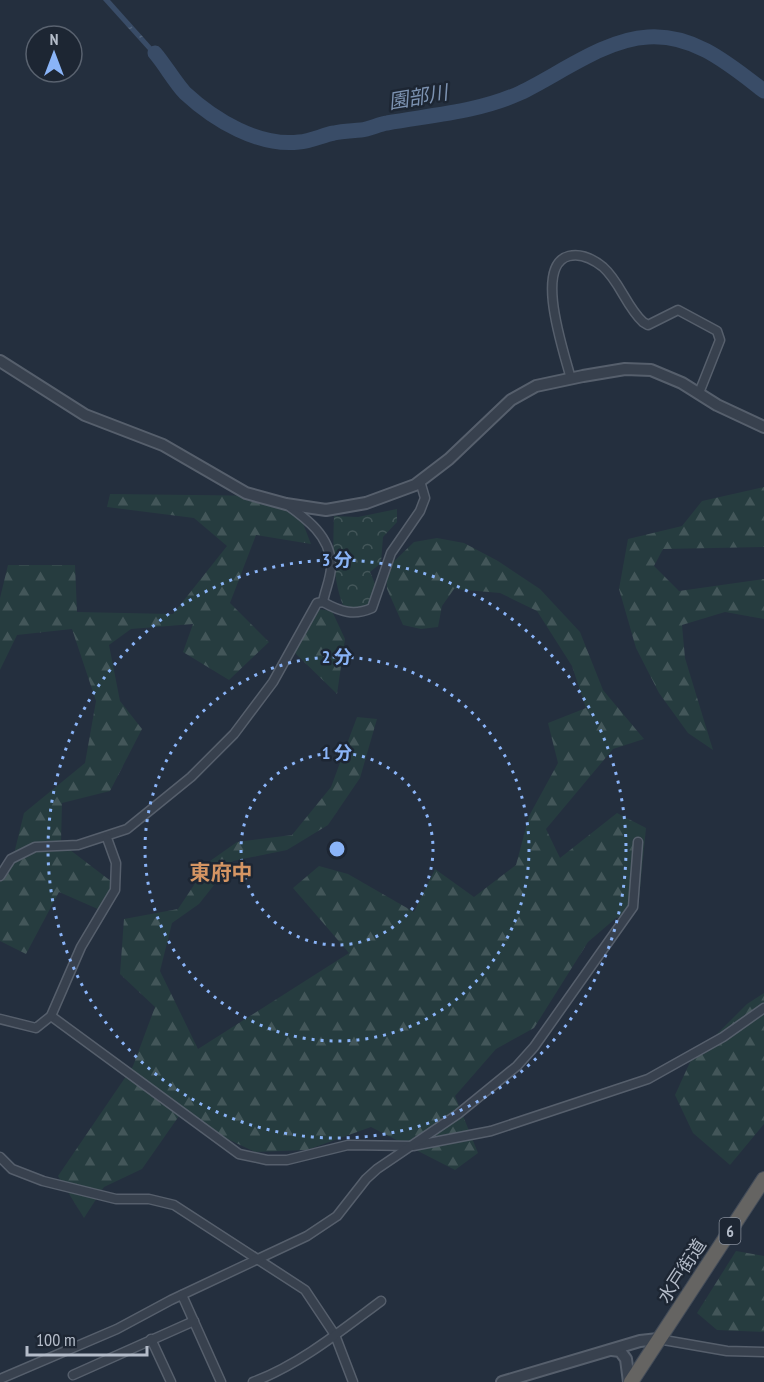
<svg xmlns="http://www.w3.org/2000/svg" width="764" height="1382" font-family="'PT Sans Narrow','Noto Sans JP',sans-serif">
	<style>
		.forest { fill: url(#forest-firs) }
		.park { fill: url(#park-crowns) }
		.water { fill: url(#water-ripples) }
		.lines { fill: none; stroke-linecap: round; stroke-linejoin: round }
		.river { stroke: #394c67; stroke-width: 15 }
		.minor-casing { stroke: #565f6c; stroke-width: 11 }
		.tertiary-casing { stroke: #565f6c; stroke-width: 14 }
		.trunk-casing { stroke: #434c59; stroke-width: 16 }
		.minor { stroke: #38414e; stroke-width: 8 }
		.tertiary { stroke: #38414e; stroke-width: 10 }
		.trunk { stroke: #656462; stroke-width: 14 }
		.ring { fill: none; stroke: #8ab4f8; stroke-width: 3; stroke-dasharray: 3 6 }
		.labels { text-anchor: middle; stroke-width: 5; stroke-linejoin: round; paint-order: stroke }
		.shield { fill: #1d2633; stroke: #878f9c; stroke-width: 1.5 }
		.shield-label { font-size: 16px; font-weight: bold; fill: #b4bcc9 }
		.street-label { font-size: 18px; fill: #b4bcc9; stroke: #1d2633 }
		.water-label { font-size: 20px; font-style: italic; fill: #7c92b1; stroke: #1d2633 }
		.quarter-label { font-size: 21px; font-weight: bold; fill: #d59563; stroke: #1d2633 }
		.centre { fill: #8ab4f8; stroke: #1d2633; stroke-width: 3 }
		.ring-label { font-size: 18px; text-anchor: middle; font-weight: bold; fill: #8ab4f8; stroke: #1d2633; stroke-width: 5; stroke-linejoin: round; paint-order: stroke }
	</style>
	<defs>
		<pattern id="forest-firs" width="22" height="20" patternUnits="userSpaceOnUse" patternTransform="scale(1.5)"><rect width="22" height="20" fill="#263c3f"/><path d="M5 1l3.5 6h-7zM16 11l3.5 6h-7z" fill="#435659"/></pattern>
		<pattern id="park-crowns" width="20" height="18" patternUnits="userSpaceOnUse" patternTransform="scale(1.5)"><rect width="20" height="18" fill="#263c3f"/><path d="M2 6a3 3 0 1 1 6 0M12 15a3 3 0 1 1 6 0" fill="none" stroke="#435659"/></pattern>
		<pattern id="water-ripples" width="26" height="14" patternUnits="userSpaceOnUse" patternTransform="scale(1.5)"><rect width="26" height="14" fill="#394c67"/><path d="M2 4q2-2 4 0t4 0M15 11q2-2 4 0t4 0" fill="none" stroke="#53647b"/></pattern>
	</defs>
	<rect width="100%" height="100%" fill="#242f3e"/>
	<g class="forest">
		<path d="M764,487V547L663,549L654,566L679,591L764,579V619L725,612L682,625L685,658L713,750L688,733L659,693L636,648L619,589L628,539L682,526L702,501Z"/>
		<path d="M110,494L271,496L299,513L311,544L256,535L230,603L269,642L229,680L183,652L193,624L131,629L109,645L120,701L142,729L110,791L62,803L61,843L116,885L100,910L59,892L26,954L0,941V874L12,862L24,813L85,763L96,701L72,629L17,635L0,670V598L8,565H75L77,612L173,614L227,546L194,518L107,507Z"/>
		<path d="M437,538L464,543L498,561L540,589L580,632L603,690L644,739L613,749L546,829L560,858L617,813L646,828L638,909L616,918L588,942L534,1028L496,1049L455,1096L478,1153L455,1170L371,1127L307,1150L255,1152L179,1116L142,1169L104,1187L84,1218L58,1176L133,1066L155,1007L120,974L124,919L178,909L210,861L237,842L292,835L331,787L357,717L377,719L360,778L328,825L287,850L233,861L199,904L172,923L160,971L198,1049L349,953L293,888L319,866L348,874L414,912L435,869L474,897L516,865L529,816L558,763L548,723L586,708L572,666L537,611L500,593L454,589L442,606L438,627L421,629L403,625L387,589L386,569L414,542Z"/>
		<path d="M318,609L332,611L345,639L337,694L293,651Z"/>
		<path d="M764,993V1124L730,1165L693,1133L675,1095L691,1060L747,1004Z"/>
		<path d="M736,1251L764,1256V1332L717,1330L697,1313Z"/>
	</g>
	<path class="park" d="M397,509V522L383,537L381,563L370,572L379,593L376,605L354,609L343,605C332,577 333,545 334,516L358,517Z"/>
	<path class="water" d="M103,0H110L169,66L166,70Z"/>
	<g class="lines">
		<path class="river" d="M155,53C166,66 174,81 185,93C214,120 259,147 299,142C311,141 323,135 334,133C343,131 352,131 361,130C370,129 379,124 387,123C432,115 478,112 520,93C558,75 605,39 648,37C695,34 730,65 764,91"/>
		<g class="minor-casing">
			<g id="minor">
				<path d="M571,379C565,355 533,265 569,256C581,253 593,259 603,267C620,282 626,306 643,322L648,325L678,310L717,331L720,340L699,393"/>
				<path d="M286,504C307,519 330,536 331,564C332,576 325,590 323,602"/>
				<path d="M323,602C341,612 354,616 372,608L391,553L420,511L425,498L420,481"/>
				<path d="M0,876L11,859L35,847L78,845L127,829L191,777L234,734L273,682L317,603L323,602"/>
				<path d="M51,1016L239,1154L267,1160H287L348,1145L413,1146L491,1131L648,1079L723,1037L764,1008"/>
				<path d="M0,1019L36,1028L51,1016L81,947L115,890L116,863L107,838"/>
				<path d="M0,1157L12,1169L43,1181L116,1199H149L174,1205L305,1290L335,1335L353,1382"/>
				<path d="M182,1295L221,1382"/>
				<path d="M151,1339L171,1382"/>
				<path d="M658,1339L727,1351L764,1352"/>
				<path d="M73,1375L194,1321"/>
				<path d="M0,1379L117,1329L171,1300L307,1236L337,1216L366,1179L377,1169L458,1114L517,1066L534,1047L633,907L638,842"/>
				<path d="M253,1382C299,1365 342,1330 381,1301"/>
			</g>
		</g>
		<g class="tertiary-casing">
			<g id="tertiary">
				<path d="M0,361L85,415L163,445L246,493L286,504L326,510L366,503L415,485L449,459L511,400L536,386L583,376L625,369L651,370L682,383L717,405L764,427"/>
				<path d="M612,1350L620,1351L626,1359L629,1382"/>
				<path d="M502,1382L640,1341L658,1339"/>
			</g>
		</g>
		<g class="trunk-casing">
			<path id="trunk" d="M631,1382L764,1179"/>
		</g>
		<use href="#minor" class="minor"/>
		<use href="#tertiary" class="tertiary"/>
		<use href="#trunk" class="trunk"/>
	</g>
	<g class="ring">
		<circle cx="337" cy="849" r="96"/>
		<circle cx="337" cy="849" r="192"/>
		<circle cx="337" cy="849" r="289"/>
	</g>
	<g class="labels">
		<rect class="shield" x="719.5" y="1218" width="21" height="26" rx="4.5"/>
		<g class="shield-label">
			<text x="730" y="1237">6</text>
		</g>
		<g class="street-label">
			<text transform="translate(682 1271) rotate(-57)" y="6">水戸街道</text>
		</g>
		<g class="water-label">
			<text transform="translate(418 97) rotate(-10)" y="7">園部川</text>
		</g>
		<g class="quarter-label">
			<text x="221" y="880">東府中</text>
		</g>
	</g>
	<circle cx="337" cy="849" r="9" class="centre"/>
	<g class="ring-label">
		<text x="337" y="566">3 分</text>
		<text x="337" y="663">2 分</text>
		<text x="337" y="759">1 分</text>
	</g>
	<g transform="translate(54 54)"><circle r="28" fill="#1d2633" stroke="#59626f" stroke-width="1.5"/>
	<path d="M0-4.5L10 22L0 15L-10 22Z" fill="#8ab4f8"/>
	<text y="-9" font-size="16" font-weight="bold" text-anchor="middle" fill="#b4bcc9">N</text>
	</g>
	<path d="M27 1346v9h120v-9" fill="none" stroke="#b4bcc9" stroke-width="3"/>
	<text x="36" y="1346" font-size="18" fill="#b4bcc9" stroke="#1d2633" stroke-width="4.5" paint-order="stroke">100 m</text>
</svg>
